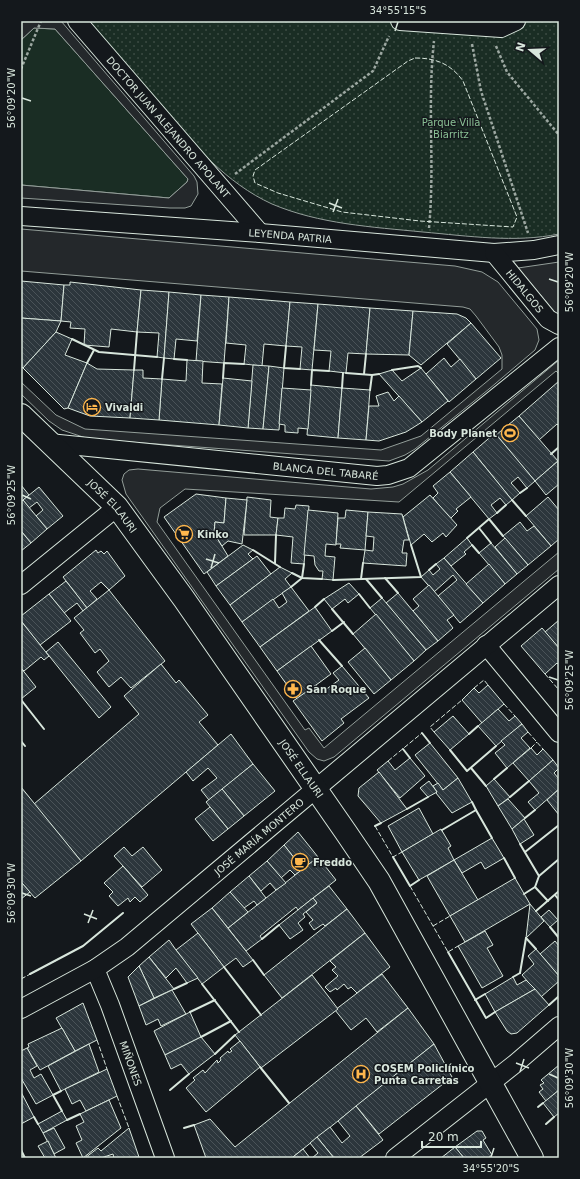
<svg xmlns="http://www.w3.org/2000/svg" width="580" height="1179" font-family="'DejaVu Sans',sans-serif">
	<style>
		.green { fill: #1a2d24; stroke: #939e99 }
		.park { fill: url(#park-dots); stroke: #939e99 }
		.parking { fill: #24282b; stroke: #939e99 }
		.building { fill: url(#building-back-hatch); stroke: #d8e6dc }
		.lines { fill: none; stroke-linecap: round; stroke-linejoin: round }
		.street-casing { stroke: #d8e6dc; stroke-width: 20 }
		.secondary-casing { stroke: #d8e6dc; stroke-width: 24 }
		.path { stroke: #9da8a2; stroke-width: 2.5; stroke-dasharray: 3 2; stroke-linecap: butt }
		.street { stroke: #14181c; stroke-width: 18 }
		.secondary { stroke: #14181c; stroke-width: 22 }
		.fence { stroke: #d8e6dc; stroke-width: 1; stroke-dasharray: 5 2; stroke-linecap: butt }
		.wall { stroke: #d8e6dc; stroke-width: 2 }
		.ticks { fill: none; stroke: #d8e6dc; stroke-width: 1.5 }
		.labels { text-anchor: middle; stroke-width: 3; stroke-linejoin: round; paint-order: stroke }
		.park-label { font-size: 10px; fill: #8ac095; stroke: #14181c }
		.street-label { font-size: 10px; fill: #d8e6dc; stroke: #14181c }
		.poi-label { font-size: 10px; font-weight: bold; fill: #d8e6dc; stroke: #14181c; text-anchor: start }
		.neatline { fill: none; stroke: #d8e6dc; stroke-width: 1.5 }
		.ticks-label { font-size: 10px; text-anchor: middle; fill: #d8e6dc }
	</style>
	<defs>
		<pattern id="park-dots" width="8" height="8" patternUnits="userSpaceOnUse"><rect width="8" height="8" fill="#1a2d24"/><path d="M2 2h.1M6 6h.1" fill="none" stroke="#3b4b43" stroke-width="1.8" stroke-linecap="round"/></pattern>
		<pattern id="building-back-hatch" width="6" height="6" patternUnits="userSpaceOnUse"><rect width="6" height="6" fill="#2c363c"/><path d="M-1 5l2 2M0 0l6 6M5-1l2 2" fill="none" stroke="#4a5358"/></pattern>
	</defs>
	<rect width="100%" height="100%" fill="#14181c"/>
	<path class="green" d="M34,28L55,29L188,179L187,182L169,198L21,185V40Z"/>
	<path class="park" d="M89,21H559V234C515,243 468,236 423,232C372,227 319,224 272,204C226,183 193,144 161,107C137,79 113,50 89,21Z"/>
	<g class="parking">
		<path d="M21,21H61L194,176L197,182L198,194L191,206L185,208H170L21,198V185L169,198L187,182L188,179L55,29L34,28L21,40Z"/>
		<path d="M21,229L455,266L482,272L498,282L537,329L539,340L535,350L489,389L415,449L405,455L389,461L89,439L62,430L49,421L21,394V382L56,415L85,429L381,450L421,436L502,369V355L499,347L476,316L470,309L463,307L21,271Z"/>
		<path d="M559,262V317L518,268Z"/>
		<path d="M559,360V374L556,371L399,502L185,489L160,508L157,522L305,730L309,728L324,748L559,552V569L334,757L324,761L317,759L309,752L126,494L122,480L124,474L129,470L138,469L371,489L393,487L403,484L428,470Z"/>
	</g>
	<g class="building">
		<path d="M21,281L64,285L61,321L21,318Z"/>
		<path d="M70,282L141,290L137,332L111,329L109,347L84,345L85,329L70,328L71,322L61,321L64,285H70Z"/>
		<path d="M141,290L169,292L164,358L157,357L159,333L137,332Z"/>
		<path d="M169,292L201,295L197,341L176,339L174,359L164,358Z"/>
		<path d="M201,295L229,297L224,363L196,361Z"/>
		<path d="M229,297L290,302L286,346L264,344L262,366L244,364L246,345L226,343Z"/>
		<path d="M290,302L318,304L312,370L300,369L302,347L286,346Z"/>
		<path d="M318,304L370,308L366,354L348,353L346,373L329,371L331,351L314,350Z"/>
		<path d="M370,308L413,311L409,355L366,354Z"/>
		<path d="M413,311L457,314L466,318L471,323L421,365L409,355Z"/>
		<path d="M21,318L61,321L56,332L23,368L21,366Z"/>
		<path d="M471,323L501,358L476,379L447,344Z"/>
		<path d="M56,332L72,339L65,355L87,363L68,408L64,409L23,368Z"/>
		<path d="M444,358L451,367L460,359L476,379L449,402L426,374Z"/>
		<path d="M187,360L203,361L202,383L222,384L219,425L159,420L162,379L186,381Z"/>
		<path d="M87,363L97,369L134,370L130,418L90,416L68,408Z"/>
		<path d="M253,365L269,366L263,429L248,428Z"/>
		<path d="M269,366L284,368L279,430L263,429Z"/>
		<path d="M421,368L448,401L422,422L379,374L392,370L402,381Z"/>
		<path d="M134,370H143V378L162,379L159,420L130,418Z"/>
		<path d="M223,378L252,381L248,428L219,425Z"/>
		<path d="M559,381V426L557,424L539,440L519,416Z"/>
		<path d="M311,385L342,388L338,438L307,435Z"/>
		<path d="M282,388L311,390L308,429L298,428V433L285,432V425L279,424Z"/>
		<path d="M342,388L370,390L366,440L338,438Z"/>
		<path d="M388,392L394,401L399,396L422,422L406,432L379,441L366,440L369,406H379L376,396Z"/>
		<path d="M519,416L558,461L535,481L496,435Z"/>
		<path d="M495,433L535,481L527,488L518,477L511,483L520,493L512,500L473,452Z"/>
		<path d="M473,452L512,500L506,505L500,498L491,505L497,513L489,519L450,472Z"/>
		<path d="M558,461L559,484L546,495L535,481Z"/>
		<path d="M450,472L471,497L456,509L458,511L450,519L433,498L438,493L433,486Z"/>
		<path d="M21,485L29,495L21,502Z"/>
		<path d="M39,487L63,516L47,529L36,516L43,510L37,502L29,508L23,500Z"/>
		<path d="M196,494L226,498L224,523L215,522L214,533L228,556L204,574L164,517Z"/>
		<path d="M430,495L457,525L446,537L443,533L432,542L424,534L411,545L403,517Z"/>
		<path d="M247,497L271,500L270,517L278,518L276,535H244Z"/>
		<path d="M548,497L559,510V539L551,546L526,516Z"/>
		<path d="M226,498L247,500L242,544L228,541L222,546L214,533L215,522L224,523Z"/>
		<path d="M23,500L47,529L31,543L21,531V502Z"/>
		<path d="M296,505L309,506L304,564L291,563L293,537L276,535L278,518H284L285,508L295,509Z"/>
		<path d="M308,510L338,513L336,545L326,544L325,556L335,557L333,580L322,579L323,571H319L315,565L314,556L304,555Z"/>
		<path d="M346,510L368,512L365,550L340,548L341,544H336L338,518H345Z"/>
		<path d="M368,512L402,514L409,540H404L402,553H407L406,566L363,563L365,550L373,551L374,537L366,536Z"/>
		<path d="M520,522L527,531L534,526L551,546L528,565L503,536Z"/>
		<path d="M21,531L31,543L21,551Z"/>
		<path d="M467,538L472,545L464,552L466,554L451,566L444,558Z"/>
		<path d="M505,538L528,565L517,574L495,547Z"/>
		<path d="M491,543L517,574L505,584L479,553Z"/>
		<path d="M243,545L253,550L248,554L253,559L216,586L207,572Z"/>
		<path d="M96,550L98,553L101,551L104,554L107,551L125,576L109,590L101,582L90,591L97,599L87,608L63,577Z"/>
		<path d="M257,556L271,574L230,605L216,586Z"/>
		<path d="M444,558L483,603L460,623L438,596L457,580L453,575L434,592L421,577L429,570L433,575L440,569L436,564Z"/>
		<path d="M489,564L505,584L483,603L466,584Z"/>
		<path d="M280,567L292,573L285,579L291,587L242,622L230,605Z"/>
		<path d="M66,581L87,608L83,611L77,603L64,613L49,594Z"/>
		<path d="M349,583L359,594L348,603L345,599L332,609L324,599Z"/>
		<path d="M429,585L454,615L447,620L453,628L438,641L413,611L419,606L413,599Z"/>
		<path d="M291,587L309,611L260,647L242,622L273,599L279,608L287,602L282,593Z"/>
		<path d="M109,590L165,661L131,688L121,677L109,687L97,672L109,661L100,649L95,653L80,633L84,630L74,618Z"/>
		<path d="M398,593L438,641L426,650L386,603Z"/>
		<path d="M49,594L71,621L40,645L21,621V616Z"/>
		<path d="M382,598L426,650L414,661L370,608Z"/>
		<path d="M315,607L332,631L277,671L260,647Z"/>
		<path d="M376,614L414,661L391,680L353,634Z"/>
		<path d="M559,620V648L545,632Z"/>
		<path d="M21,621L49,656L44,660L41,657L24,671L21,668Z"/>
		<path d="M542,628L559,648V665L557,663L545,674L521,646Z"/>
		<path d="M58,642L111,707L99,718L46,652Z"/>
		<path d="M311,646L331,674L297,699L277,671Z"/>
		<path d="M365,648L391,680L374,694L348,662Z"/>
		<path d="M161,664L176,683L179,680L208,715L199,722L218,745L81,861L34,804L139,714L124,696Z"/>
		<path d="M342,666L369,698L341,719L344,723L322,741L293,701L316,685L321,693L339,680L333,673Z"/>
		<path d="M21,668L36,687L21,699Z"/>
		<path d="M488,685L504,704L482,723L462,700L474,688L479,693Z"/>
		<path d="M498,709L509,721L515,716L522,724L496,746L478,726Z"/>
		<path d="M453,716L469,734L450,750L434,732Z"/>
		<path d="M522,724L528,732L521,738L530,748L507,768L495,753L505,745L501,741Z"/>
		<path d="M231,734L253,764L209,800L201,790L217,778L208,768L193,781L186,772Z"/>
		<path d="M430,743L458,778L443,790L415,755Z"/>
		<path d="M531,748L537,755L543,749L553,760L529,781L513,763Z"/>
		<path d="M410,758L425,776L400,798L377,770L388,761L395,770Z"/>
		<path d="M553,760L559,768L554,773L559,779V789L535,810L528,802L539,793L529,781Z"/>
		<path d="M253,764L275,791L244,816L222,789Z"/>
		<path d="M379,772L407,809L381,823L358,796L359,788Z"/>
		<path d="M458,778L472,802L452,813L436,793L437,792L433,786L438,783L443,790Z"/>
		<path d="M494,779L510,797L498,806L486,786Z"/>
		<path d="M429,781L437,792L428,797L420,788Z"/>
		<path d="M21,787L81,861L35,898L21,882Z"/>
		<path d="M222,789L244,816L228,829L206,802Z"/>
		<path d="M559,789V815L547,800Z"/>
		<path d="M508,799L525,818L512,829L498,806Z"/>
		<path d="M210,807L228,829L213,841L195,819Z"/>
		<path d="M419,808L433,834L402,852L388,826Z"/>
		<path d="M524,819L534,835L520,844L512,829Z"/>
		<path d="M441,829L451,846L448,848L454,860L419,880L402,852Z"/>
		<path d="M298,832L318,857L303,869L284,845Z"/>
		<path d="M492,838L504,858L485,869L481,862L462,873L454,860Z"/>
		<path d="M284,845L303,869L295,875L290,870L281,878L267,861Z"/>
		<path d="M124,847L132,856L143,847L162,870L142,887L114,856Z"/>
		<path d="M318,857L336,880L298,910L296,907L260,936L262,939L246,951L228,928Z"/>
		<path d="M454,860L478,900L450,916L427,876Z"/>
		<path d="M267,861L286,883L276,890L270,883L261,891L249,876Z"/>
		<path d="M123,866L148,895L140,902L135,897L130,902L128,898L118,906L109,896L113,892L104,883Z"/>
		<path d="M249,876L266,898L257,905L254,901L244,908L230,892Z"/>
		<path d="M515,878L530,904L465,942L450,916Z"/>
		<path d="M21,882L30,892L21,899Z"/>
		<path d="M329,886L347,909L325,926L323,924L314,930L309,923L313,920L306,912L317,903L313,898Z"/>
		<path d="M230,892L248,912L228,928L212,908Z"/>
		<path d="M313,898L317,903L303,914L305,917L298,923L303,930L290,939L279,925Z"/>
		<path d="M530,904L544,921L526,938Z"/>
		<path d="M212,908L253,960L243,967L236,958L224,967L191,924Z"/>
		<path d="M347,909L365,933L282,998L264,975Z"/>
		<path d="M549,910L558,920L550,927L541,917Z"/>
		<path d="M485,931L493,945L487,948L503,976L482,988L458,946Z"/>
		<path d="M198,933L224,967L202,984L176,950Z"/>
		<path d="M365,933L390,967L357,993L351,987L348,989L344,984L337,990L336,988L330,992L325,987L338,976L332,970L336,967L330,961Z"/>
		<path d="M169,940L176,950L198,978L187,983L176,968L166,978L149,957Z"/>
		<path d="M555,941L559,946V976L540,954Z"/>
		<path d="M536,949L559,976V981L541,997L522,975L534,964L528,956Z"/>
		<path d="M149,957L174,989L154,998L139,966Z"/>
		<path d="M139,966L154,998L139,1006L128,977Z"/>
		<path d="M382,974L408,1008L377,1032L366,1018L351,1030L335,1010Z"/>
		<path d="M312,975L338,1009L261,1068L235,1035Z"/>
		<path d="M513,977L517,985L526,980L535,989L495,1012L485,994Z"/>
		<path d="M535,989L549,1005L517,1033L511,1034L507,1031L495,1012Z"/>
		<path d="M172,990L186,1014L161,1026L158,1019L146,1025L139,1006Z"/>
		<path d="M83,1003L97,1040L75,1051L56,1018Z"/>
		<path d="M408,1008L434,1044L293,1157L294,1158H206L194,1125L210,1119L235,1147Z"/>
		<path d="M190,1012L201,1037L165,1055L154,1031Z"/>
		<path d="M62,1028L75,1051L40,1070L27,1048L29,1047L28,1044Z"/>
		<path d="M201,1037L215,1054L189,1074L181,1064L171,1069L165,1055Z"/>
		<path d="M240,1041L260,1067L206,1112L186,1088L195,1080L193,1078L203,1070L205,1073L217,1060L218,1063L221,1060L220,1058L228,1051L229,1053L232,1051L230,1049Z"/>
		<path d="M89,1044L99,1072L61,1091L48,1066Z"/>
		<path d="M434,1044L452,1077L379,1134L356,1106Z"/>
		<path d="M27,1048L37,1066L30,1070L34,1078L41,1074L53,1095L36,1104L21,1078V1051Z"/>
		<path d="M559,1065V1090L546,1101L539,1092L543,1089L540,1085L544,1083L541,1080Z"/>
		<path d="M107,1069L117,1096L86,1111L80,1100L72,1104L65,1089Z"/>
		<path d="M559,1090V1113L554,1117L543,1103Z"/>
		<path d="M21,1092L34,1117L21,1124Z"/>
		<path d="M109,1100L121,1128L83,1158L76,1143L82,1140L76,1126L84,1122L80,1114Z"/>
		<path d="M356,1106L383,1140L359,1158H334L317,1137L330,1127L342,1143L350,1136L338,1121Z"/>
		<path d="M62,1111L67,1120L43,1133L38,1124Z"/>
		<path d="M54,1128L65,1148L54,1154L43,1133Z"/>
		<path d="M129,1128L139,1157L114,1158L113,1154L101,1158H85L98,1148L101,1151Z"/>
		<path d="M477,1131H482L486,1138L483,1140L492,1155L488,1158H464L455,1147Z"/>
		<path d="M317,1137L334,1158H312L318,1153L310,1143Z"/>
		<path d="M48,1141L54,1154L56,1158H45L38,1146Z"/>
		<path d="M455,1147L464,1158H441Z"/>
		<path d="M303,1149L310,1158H294L293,1157Z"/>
	</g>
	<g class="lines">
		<g class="street-casing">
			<g id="street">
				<path id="s1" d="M77,21L260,233"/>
				<path d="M400,21L501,28L516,21"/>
				<path id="s2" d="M21,216L260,233L494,253L534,250L559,245"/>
				<path id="s3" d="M494,253L548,319L559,325"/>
				<path id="s4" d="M49,443L377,476L388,475L409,468L559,347"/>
				<path d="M21,585L117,507"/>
				<path d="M486,645L559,733"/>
				<path id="s5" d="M95,969L110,1005L165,1158"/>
				<path id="s6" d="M21,1009L95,969L127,947L559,585"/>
				<path d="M395,1158L516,1063L559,1026"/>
			</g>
		</g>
		<g class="secondary-casing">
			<g id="secondary">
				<path id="s7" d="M21,415L117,507L184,599L345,831L379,881L532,1158"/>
			</g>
		</g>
		<g class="path">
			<path d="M472,44L481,91L528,233"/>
			<path d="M496,46L507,72L559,135"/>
			<path d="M21,69L41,21"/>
			<path d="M235,174L373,71L389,36"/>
			<path d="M429,228C435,166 427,103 434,41"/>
		</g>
		<use href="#street" class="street"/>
		<use href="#secondary" class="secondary"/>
		<g class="fence">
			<path d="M415,58C436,58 451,64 463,81L517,217L513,227L420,221L342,212L278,193L255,183L253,176L255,170L408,61Z"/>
			<path d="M545,674L559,690"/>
			<path d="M474,688L484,680L488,685"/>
			<path d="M504,704L515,716"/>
			<path d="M434,732L430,727L462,700"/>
			<path d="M528,732L543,749"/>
			<path d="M531,748L537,742"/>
			<path d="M388,761L422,733"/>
			<path d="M375,826L393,857L402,852"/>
			<path d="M410,886L448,952L458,946"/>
			<path d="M433,926L450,916"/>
			<path d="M21,979L83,946L123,913"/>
			<path d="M97,1040L107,1069"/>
			<path d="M117,1096L129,1128"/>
		</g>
		<g class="wall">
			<path d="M72,339L99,352L157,357"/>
			<path d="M286,346L284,368L300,369"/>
			<path d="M174,359L187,360"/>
			<path d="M87,363L94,350"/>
			<path d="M134,370L137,332"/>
			<path d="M392,370L418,366L421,368"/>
			<path d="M346,373L372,375L370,390"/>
			<path d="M364,374L366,354"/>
			<path d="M372,375L379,374"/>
			<path d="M223,378L224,363L244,364"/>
			<path d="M162,379L164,358"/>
			<path d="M311,385L312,370L329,371"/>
			<path d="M342,388L343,373"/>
			<path d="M551,454L559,447"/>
			<path d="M520,493L527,488"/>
			<path d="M512,500L526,516"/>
			<path d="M497,513L506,505"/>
			<path d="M479,528L491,543"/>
			<path d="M467,538L489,519L503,536"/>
			<path d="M472,545L479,553"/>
			<path d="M253,550L280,567"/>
			<path d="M275,563L276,535"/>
			<path d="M429,570L436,564"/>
			<path d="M292,573L302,578L322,579"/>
			<path d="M385,578L398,593"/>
			<path d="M361,579L363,563"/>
			<path d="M366,579L382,598"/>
			<path d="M333,580L421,577L411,545"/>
			<path d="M291,587L302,578L304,564"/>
			<path d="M359,594L370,608"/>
			<path d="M315,607L324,599"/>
			<path d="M332,609L353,634"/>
			<path d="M332,631L344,622"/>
			<path d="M319,640L342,666"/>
			<path d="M22,701L44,729"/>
			<path d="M422,733L430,743"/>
			<path d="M469,734L478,726"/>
			<path d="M21,741L25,746"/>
			<path d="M403,749L410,758"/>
			<path d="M450,750L467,771L496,746"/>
			<path d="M471,768L486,786"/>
			<path d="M494,779L507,768"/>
			<path d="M510,797L529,781"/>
			<path d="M472,802L476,810"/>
			<path d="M407,809L428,797"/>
			<path d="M525,818L535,810"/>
			<path d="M375,826L381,823"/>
			<path d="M442,830L476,810L492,838"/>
			<path d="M520,844L539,876"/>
			<path d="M525,852L559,825"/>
			<path d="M393,857L410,886L419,880"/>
			<path d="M504,858L515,878"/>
			<path d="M535,887L548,901"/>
			<path d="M524,894L535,887L539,876L559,859"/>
			<path d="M555,895L559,900"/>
			<path d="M536,911L559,891"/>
			<path d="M550,927L559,938"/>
			<path d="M526,938L536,949"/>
			<path d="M262,939L279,925"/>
			<path d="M448,952L486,1018L495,1012"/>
			<path d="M253,960L264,975"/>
			<path d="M224,967L261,1015"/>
			<path d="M520,973L526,938"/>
			<path d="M30,974L83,946L123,913"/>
			<path d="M513,977L520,973"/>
			<path d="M202,984L239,1032"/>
			<path d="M174,989L187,983"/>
			<path d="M475,1000L485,994"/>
			<path d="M549,1005L559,996"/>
			<path d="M190,1012L215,1000"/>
			<path d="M201,1037L231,1021"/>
			<path d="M215,1054L235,1035"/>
			<path d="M260,1067L289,1103"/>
			<path d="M170,1090L189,1074"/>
			<path d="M61,1091L53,1095L62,1111"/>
			<path d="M538,1107L543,1103"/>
			<path d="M34,1117L38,1124"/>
			<path d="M67,1120L80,1114"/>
			<path d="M546,1124L554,1117"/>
			<path d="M184,1128L194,1125"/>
			<path d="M21,1150L25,1158"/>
		</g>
	</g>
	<path class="ticks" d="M395,31L398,22M22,98L31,101M329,203L342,208M333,212L338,199M549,279L558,282M22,495L31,499M206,559L219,563M211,568L215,554M549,677L558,680M22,893L31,896M84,914L97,919M88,923L93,910M516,1063L529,1068M520,1072L524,1059M549,1074L558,1078M491,1157L494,1148"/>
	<defs>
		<g id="hotel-ring" transform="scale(0.9)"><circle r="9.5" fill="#14181c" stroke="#ffb74d" stroke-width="1.5"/><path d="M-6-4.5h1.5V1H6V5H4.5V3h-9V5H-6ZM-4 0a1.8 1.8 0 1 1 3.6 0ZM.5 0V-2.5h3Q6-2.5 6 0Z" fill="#ffb74d"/></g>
		<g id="stadium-ring" transform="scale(0.9)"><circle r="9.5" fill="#14181c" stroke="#ffb74d" stroke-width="1.5"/><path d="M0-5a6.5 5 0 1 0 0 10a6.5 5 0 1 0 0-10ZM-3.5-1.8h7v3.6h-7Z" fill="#ffb74d"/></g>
		<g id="supermarket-ring" transform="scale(0.9)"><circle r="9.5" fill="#14181c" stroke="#ffb74d" stroke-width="1.5"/><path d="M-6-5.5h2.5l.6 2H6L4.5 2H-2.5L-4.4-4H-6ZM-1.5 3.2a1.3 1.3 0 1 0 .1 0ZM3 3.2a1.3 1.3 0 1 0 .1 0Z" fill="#ffb74d"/></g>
		<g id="pharmacy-ring" transform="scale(0.9)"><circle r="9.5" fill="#14181c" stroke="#ffb74d" stroke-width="1.5"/><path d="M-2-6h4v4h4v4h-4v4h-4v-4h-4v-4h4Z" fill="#ffb74d"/></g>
		<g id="cafe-ring" transform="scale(0.9)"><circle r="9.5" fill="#14181c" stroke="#ffb74d" stroke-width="1.5"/><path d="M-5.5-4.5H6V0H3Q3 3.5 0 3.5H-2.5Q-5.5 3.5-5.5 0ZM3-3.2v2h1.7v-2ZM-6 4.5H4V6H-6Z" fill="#ffb74d"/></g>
		<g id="hospital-ring" transform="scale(0.9)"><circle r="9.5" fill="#14181c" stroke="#ffb74d" stroke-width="1.5"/><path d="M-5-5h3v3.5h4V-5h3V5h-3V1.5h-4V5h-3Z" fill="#ffb74d"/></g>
	</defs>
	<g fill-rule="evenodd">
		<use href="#hotel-ring" x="92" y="407"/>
		<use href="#stadium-ring" x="510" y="433"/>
		<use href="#supermarket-ring" x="184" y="534"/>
		<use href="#pharmacy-ring" x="293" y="689"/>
		<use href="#cafe-ring" x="300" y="862"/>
		<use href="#hospital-ring" x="361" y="1074"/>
	</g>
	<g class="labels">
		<g class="park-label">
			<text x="451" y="126">Parque Villa<tspan x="451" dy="12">Biarritz</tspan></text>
		</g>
		<g class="street-label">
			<text dy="4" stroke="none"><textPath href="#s1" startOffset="140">DOCTOR JUAN ALEJANDRO APOLANT</textPath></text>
			<text dy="4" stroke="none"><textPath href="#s2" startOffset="270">LEYENDA PATRIA</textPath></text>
			<text dy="4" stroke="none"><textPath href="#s3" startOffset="49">HIDALGOS</textPath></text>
			<text dy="4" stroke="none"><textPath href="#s4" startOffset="278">BLANCA DEL TABARÉ</textPath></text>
			<text dy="4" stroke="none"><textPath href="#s7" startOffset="129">JOSÉ ELLAURI</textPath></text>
			<text dy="4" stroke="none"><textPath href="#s7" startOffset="453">JOSÉ ELLAURI</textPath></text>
			<text dy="4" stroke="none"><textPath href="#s6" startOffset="295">JOSÉ MARÍA MONTERO</textPath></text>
			<text dy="4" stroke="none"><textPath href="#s5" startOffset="101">MIÑONES</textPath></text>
		</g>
		<g class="poi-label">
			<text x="105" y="411">Vivaldi</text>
			<text x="497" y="437" text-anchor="end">Body Planet</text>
			<text x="197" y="538">Kinko</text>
			<text x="306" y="693">San Roque</text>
			<text x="313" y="866">Freddo</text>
			<text x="374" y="1072">COSEM Policlínico<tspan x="374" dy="12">Punta Carretas</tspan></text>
		</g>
	</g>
	<rect width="580" height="1179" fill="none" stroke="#14181c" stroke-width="44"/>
	<g transform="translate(530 50) rotate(289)" stroke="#14181c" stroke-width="3" paint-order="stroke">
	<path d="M0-3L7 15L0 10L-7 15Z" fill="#d8e6dc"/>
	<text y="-6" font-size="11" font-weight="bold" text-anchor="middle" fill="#d8e6dc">N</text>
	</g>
	<path d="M422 1141v6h59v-6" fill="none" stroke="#d8e6dc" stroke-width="2"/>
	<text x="428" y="1141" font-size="12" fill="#d8e6dc" stroke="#14181c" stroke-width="3" paint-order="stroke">20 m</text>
	<rect x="22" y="22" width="536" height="1135" class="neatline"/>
	<g class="ticks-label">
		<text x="398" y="14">34°55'15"S</text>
		<text transform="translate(11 98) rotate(-90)" y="4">56°09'20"W</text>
		<text transform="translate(569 282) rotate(-90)" y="4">56°09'20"W</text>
		<text transform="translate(11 495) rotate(-90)" y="4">56°09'25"W</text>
		<text transform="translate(569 680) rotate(-90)" y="4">56°09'25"W</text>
		<text transform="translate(11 893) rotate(-90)" y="4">56°09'30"W</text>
		<text transform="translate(569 1078) rotate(-90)" y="4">56°09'30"W</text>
		<text x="491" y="1172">34°55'20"S</text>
	</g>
</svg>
